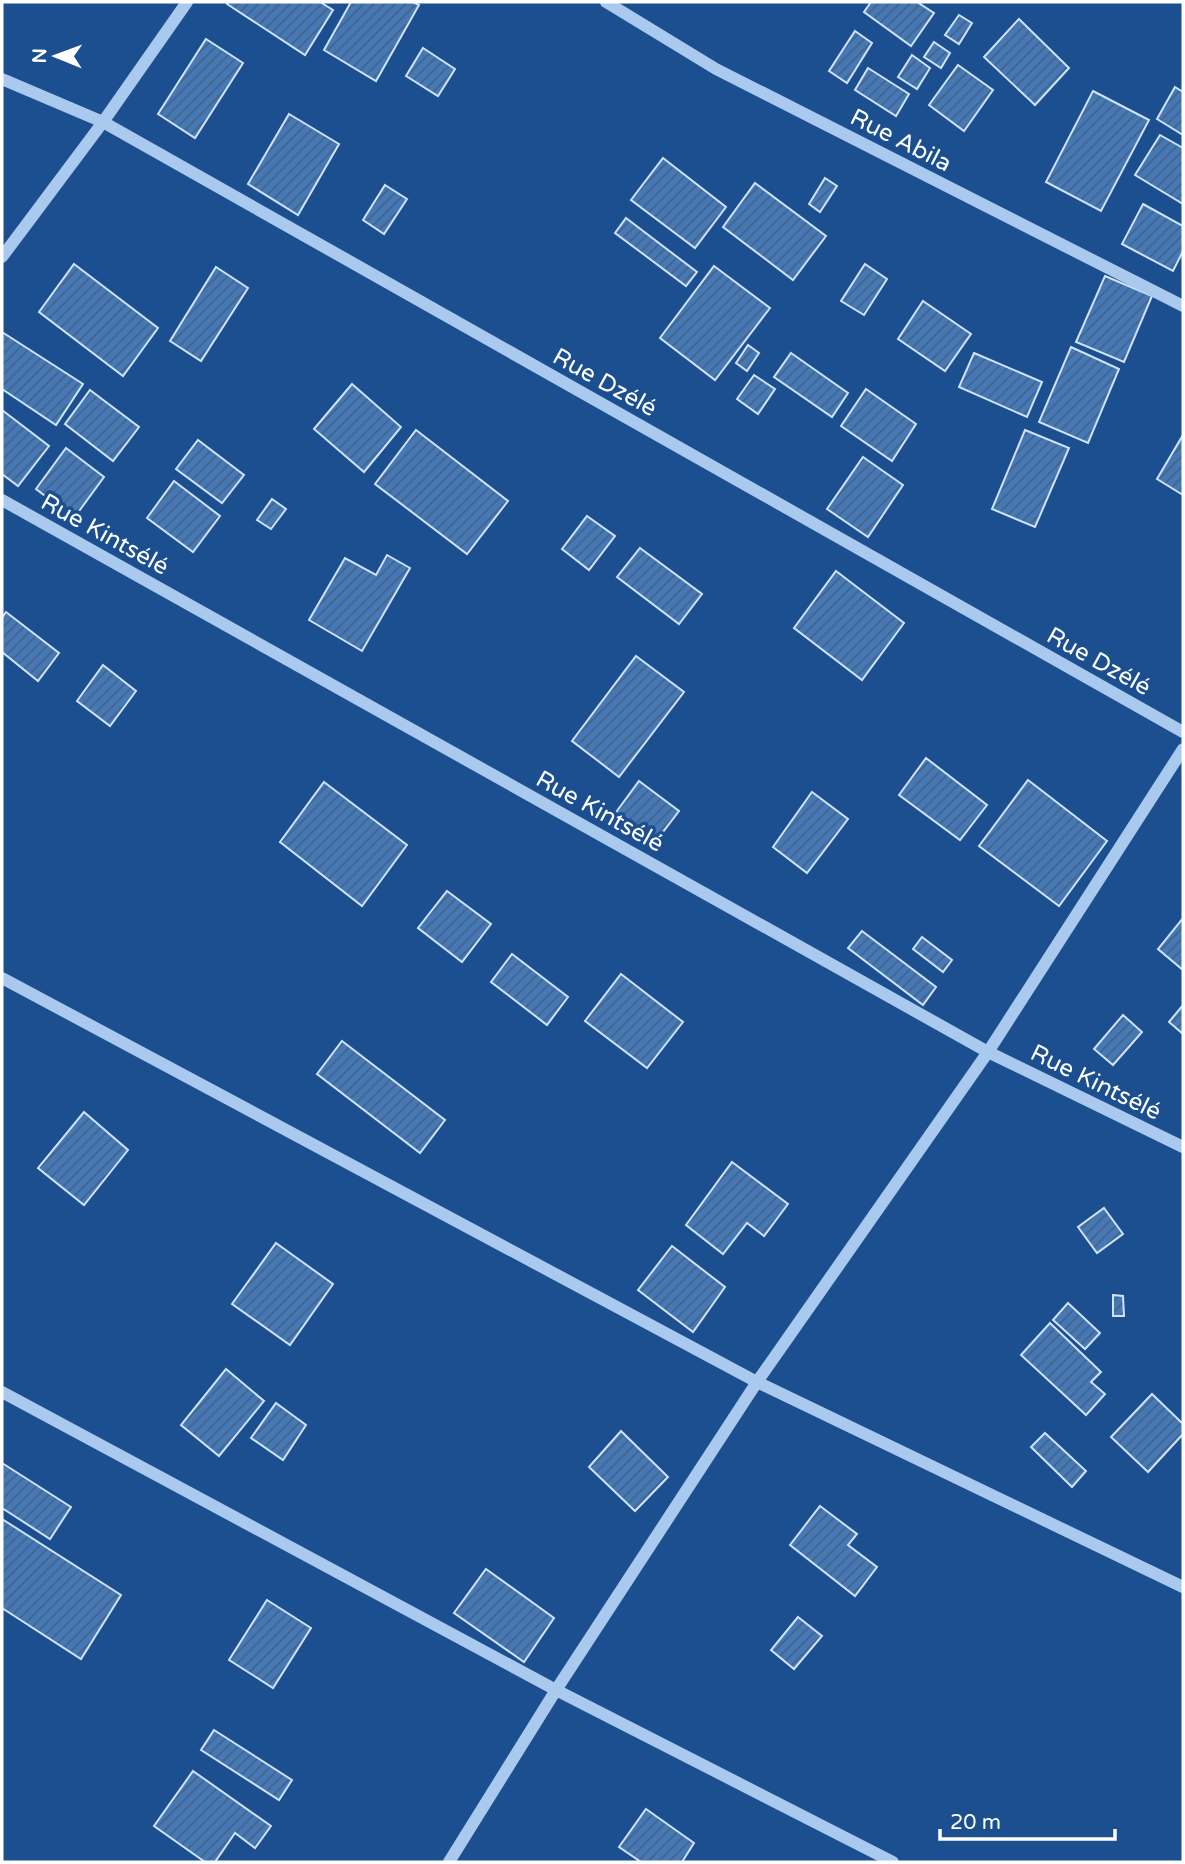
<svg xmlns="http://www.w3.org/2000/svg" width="1185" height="1864" font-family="'Varela Round',sans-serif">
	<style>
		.building { fill: url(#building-hatch); stroke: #cfe3fa; stroke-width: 2 }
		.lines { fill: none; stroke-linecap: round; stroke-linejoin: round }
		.minor { stroke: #a9c9ee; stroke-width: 12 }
		.labels { text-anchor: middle; stroke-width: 7; stroke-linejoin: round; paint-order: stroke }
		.street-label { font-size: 24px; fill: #fff; stroke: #1b4f8f }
	</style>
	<defs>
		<pattern id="building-hatch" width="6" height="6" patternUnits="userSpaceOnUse" patternTransform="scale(1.75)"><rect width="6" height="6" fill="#4478b7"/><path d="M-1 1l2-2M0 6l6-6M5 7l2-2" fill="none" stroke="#486282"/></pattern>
	</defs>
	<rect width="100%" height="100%" fill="#1b4f8f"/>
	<g class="building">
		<path d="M228,2H320L333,10L305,55L227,4Z"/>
		<path d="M351,2H413L419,5L376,81L324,50Z"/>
		<path d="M871,2H917L934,13L911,46L864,12Z"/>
		<path d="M959,15L972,23L959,44L945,35Z"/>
		<path d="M1019,19L1069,68L1035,105L984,57Z"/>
		<path d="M855,31L872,43L847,83L829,71Z"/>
		<path d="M206,39L243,63L195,138L158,114Z"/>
		<path d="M934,42L950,53L941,68L924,57Z"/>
		<path d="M423,48L455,69L438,96L406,76Z"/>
		<path d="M912,55L930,68L917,89L898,77Z"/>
		<path d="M958,65L993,90L964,131L929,105Z"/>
		<path d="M868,68L909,94L896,116L855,90Z"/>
		<path d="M1175,87L1183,92V135L1157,119Z"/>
		<path d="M1093,91L1149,120L1101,211L1046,182Z"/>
		<path d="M289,114L339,144L298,215L248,184Z"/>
		<path d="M1160,135L1183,148V204L1135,175Z"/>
		<path d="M663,158L726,207L695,248L631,200Z"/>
		<path d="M825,178L837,186L820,212L809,204Z"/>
		<path d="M755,183L826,236L793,280L723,227Z"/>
		<path d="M385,185L407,199L384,234L363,220Z"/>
		<path d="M1143,204L1183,226V251L1173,271L1122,244Z"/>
		<path d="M626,218L697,272L686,286L615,233Z"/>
		<path d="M74,264L158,328L123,376L39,312Z"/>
		<path d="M865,264L887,279L864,315L841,301Z"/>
		<path d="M714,266L770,308L715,380L660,338Z"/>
		<path d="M216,267L248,288L201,361L170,341Z"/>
		<path d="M1105,276L1152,296L1124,362L1076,342Z"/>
		<path d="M923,301L971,334L945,371L898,339Z"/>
		<path d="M2,332L83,384L56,425L2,389Z"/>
		<path d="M748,345L759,353L747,371L736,363Z"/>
		<path d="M1071,347L1119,369L1088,443L1039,422Z"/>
		<path d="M791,353L848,393L832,417L774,377Z"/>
		<path d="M974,353L1042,382L1027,417L959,387Z"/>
		<path d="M754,375L775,389L758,414L737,399Z"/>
		<path d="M352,384L401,427L364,472L314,429Z"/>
		<path d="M866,389L916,424L892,461L841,426Z"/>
		<path d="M90,390L139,427L113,461L65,424Z"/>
		<path d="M2,410L49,446L18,486L2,474Z"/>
		<path d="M416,430L508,501L467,554L375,484Z"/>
		<path d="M1025,430L1069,448L1035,527L992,509Z"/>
		<path d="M1183,435V495L1157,479Z"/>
		<path d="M198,440L244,475L222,503L176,469Z"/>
		<path d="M66,448L104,477L74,518L36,489Z"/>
		<path d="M863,457L903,485L868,537L827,509Z"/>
		<path d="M174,481L220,516L193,552L147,518Z"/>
		<path d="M272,499L286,509L271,529L257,520Z"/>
		<path d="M587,516L615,536L589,570L562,549Z"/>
		<path d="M640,548L702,594L679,624L617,577Z"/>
		<path d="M387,555L410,568L362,651L309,620L345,558L376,575Z"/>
		<path d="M836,571L904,623L862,680L794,628Z"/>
		<path d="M6,612L59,653L38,681L2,652V618Z"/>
		<path d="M636,656L684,692L619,777L572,741Z"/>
		<path d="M103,665L136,691L110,726L77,701Z"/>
		<path d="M926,758L987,805L960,840L899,795Z"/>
		<path d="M1028,780L1107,841L1059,906L979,846Z"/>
		<path d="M639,781L679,811L653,845L614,815Z"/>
		<path d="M324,782L407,845L362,906L280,842Z"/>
		<path d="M812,792L848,819L807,873L773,847Z"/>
		<path d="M447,891L491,924L462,962L418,928Z"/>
		<path d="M1183,918V970L1158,949Z"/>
		<path d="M862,931L936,987L923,1005L848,948Z"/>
		<path d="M922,937L952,960L943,972L913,949Z"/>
		<path d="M512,954L568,997L547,1025L491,982Z"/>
		<path d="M621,974L683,1022L647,1068L585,1021Z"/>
		<path d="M1183,1005V1034L1169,1022Z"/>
		<path d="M1123,1015L1142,1032L1113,1065L1094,1049Z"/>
		<path d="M342,1041L445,1120L420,1153L317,1074Z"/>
		<path d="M84,1112L128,1150L84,1205L38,1168Z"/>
		<path d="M732,1162L788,1204L764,1236L747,1223L723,1254L686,1225Z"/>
		<path d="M1104,1208L1123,1234L1097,1253L1078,1227Z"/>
		<path d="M276,1243L333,1284L290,1345L232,1304Z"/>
		<path d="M672,1246L725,1287L693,1332L638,1290Z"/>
		<path d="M1113,1295L1123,1296L1124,1316H1113Z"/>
		<path d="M1068,1303L1100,1333L1085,1349L1053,1320Z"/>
		<path d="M1050,1323L1101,1372L1091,1382L1105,1394L1086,1415L1021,1355Z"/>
		<path d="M226,1369L264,1401L219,1456L181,1425Z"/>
		<path d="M1152,1394L1183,1424V1434L1148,1472L1111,1437Z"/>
		<path d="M276,1403L306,1425L283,1460L251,1438Z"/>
		<path d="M621,1431L668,1477L635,1511L589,1467Z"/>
		<path d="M1045,1433L1086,1471L1072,1487L1031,1447Z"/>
		<path d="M2,1463L71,1507L50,1539L2,1508Z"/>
		<path d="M820,1506L857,1534L848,1545L877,1567L855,1596L790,1545Z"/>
		<path d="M2,1519L121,1595L81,1659L2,1608Z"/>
		<path d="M486,1569L554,1618L524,1662L454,1613Z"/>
		<path d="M267,1600L311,1628L273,1688L229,1660Z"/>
		<path d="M798,1617L822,1636L794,1669L771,1650Z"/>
		<path d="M214,1730L292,1780L279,1800L201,1750Z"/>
		<path d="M193,1771L271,1826L255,1848L235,1833L215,1862H205L154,1826Z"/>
		<path d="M646,1809L694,1843L682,1862H641L619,1847Z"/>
	</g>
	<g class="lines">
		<g class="minor">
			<path d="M606,2L716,69L1183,306"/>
			<path d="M2,79L103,122L1183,732"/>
			<path d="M2,257L103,122L187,2"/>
			<path d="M2,500L988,1052L1183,1147"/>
			<path d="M2,978L757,1382L1183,1587"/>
			<path d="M2,1392L556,1690L893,1862"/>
			<path d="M449,1862L556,1690L757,1382L988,1052L1183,749"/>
		</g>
	</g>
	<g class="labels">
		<g class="street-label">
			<text transform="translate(901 140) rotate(27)" y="8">Rue Abila</text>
			<text transform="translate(605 382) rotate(29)" y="8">Rue Dzélé</text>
			<text transform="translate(105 534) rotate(29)" y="8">Rue Kintsélé</text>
			<text transform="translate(1099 661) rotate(29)" y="8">Rue Dzélé</text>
			<text transform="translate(600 811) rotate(29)" y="8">Rue Kintsélé</text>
			<text transform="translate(1096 1082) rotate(26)" y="8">Rue Kintsélé</text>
		</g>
	</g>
	<rect width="1185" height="1864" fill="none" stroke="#ffffff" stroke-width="7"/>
	<g transform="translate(56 56) rotate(271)" stroke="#1b4f8f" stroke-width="5" paint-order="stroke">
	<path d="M0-5L12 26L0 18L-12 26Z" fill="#ffffff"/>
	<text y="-10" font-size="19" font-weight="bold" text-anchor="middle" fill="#ffffff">N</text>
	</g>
	<path d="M940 1829v10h175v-10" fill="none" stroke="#ffffff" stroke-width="3.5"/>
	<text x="950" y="1829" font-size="21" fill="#ffffff" stroke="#1b4f8f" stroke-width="5" paint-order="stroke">20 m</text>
</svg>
